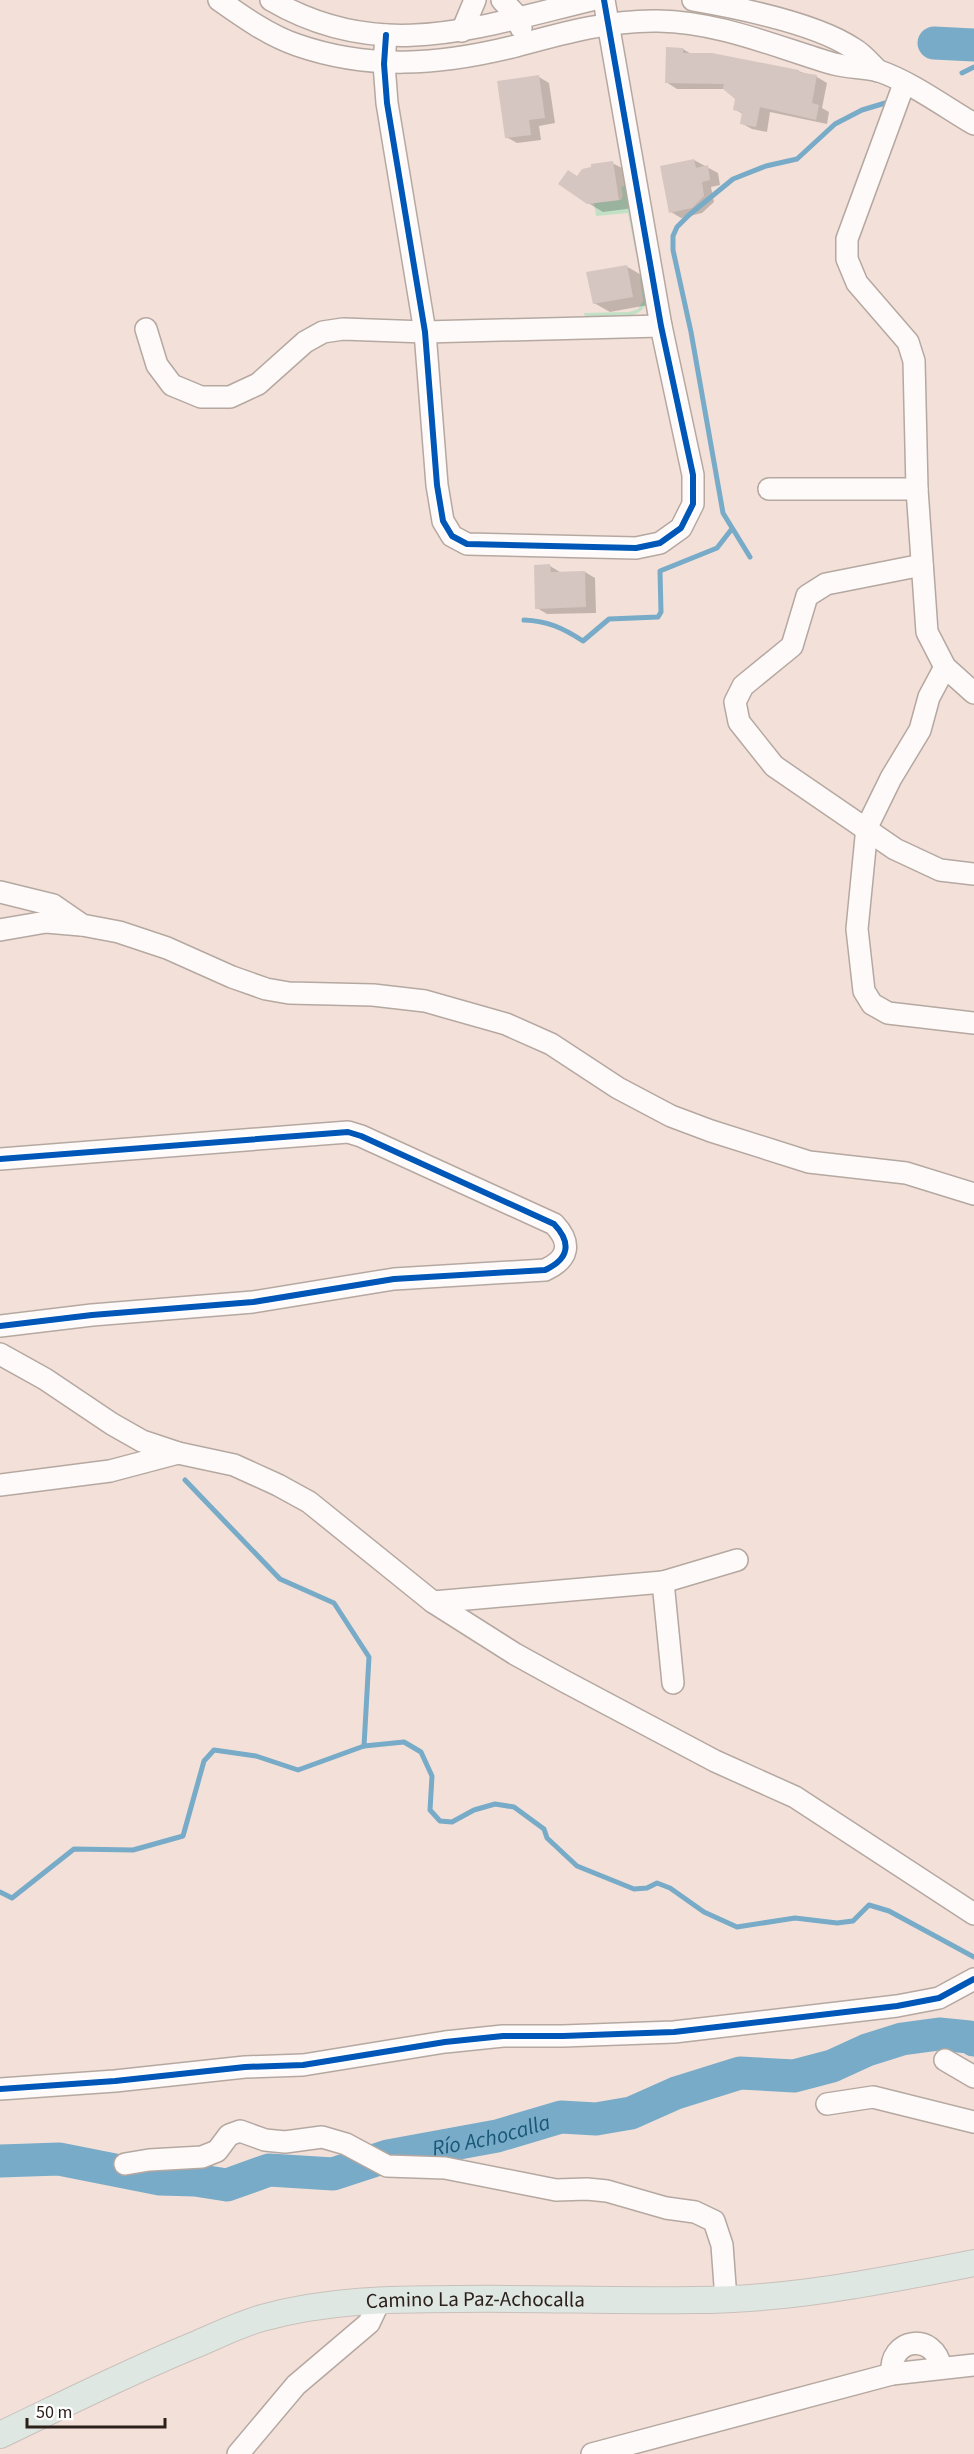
<svg xmlns="http://www.w3.org/2000/svg" width="974" height="2454" font-family="'Source Sans 3',sans-serif">
	<style>
		.green { fill: #c1e0c6 }
		.shadow { fill: #0003 }
		.lines { fill: none; stroke-linecap: round; stroke-linejoin: round }
		.stream { stroke: #78abc8; stroke-width: 5 }
		.river { stroke: #78abc8; stroke-width: 33 }
		.building { fill: #d5c6c1 }
		.minor-casing { stroke: #b5a8a1; stroke-width: 24 }
		.major-casing { stroke: #c9c0bb; stroke-width: 28 }
		.minor { stroke: #fdfaf9; stroke-width: 21 }
		.major { stroke: #dfe7e3; stroke-width: 26 }
		.cycleway-casing { stroke: #fff; stroke-width: 10 }
		.cycleway { stroke: #0057b8; stroke-width: 6 }
		.labels { text-anchor: middle; stroke-width: 4.5; stroke-linejoin: round; paint-order: stroke }
		.street-label { font-size: 21px; fill: #2c201b; stroke: #fff }
		.water-label { font-size: 22px; font-style: italic; fill: #1a5777; stroke: #fff }
	</style>
	<rect width="100%" height="100%" fill="#f3e1d9"/>
	<g class="green">
		<path d="M628,185L640,252L636,254L628,213L596,216L594,203L621,200L623,196L621,187Z"/>
		<path d="M640,278L644,279L647,302C638,324 605,317 585,317L584,313L629,312L638,309L643,301Z"/>
	</g>
	<g class="shadow">
		<path d="M667,49H683L693,55L798,71L817,77L827,83L822,108L829,112L827,124L770,112L767,132L752,129L741,123L743,114L734,109L737,98L725,89H677L666,82Z"/>
		<path d="M539,77L549,83L555,123L539,126L541,140L517,143L506,137Z"/>
		<path d="M694,160L718,173L720,185L711,187L714,202L702,213L681,218L671,212Z"/>
		<path d="M612,163L628,171L634,208L603,212L588,203L578,177L593,168Z"/>
		<path d="M626,266L643,276L648,305L610,312L594,303Z"/>
		<path d="M550,566L560,572H585L595,578L596,613L547,614L537,608Z"/>
	</g>
	<g class="lines">
		<g class="stream">
			<path d="M962,73L974,67"/>
			<path d="M750,557L723,513L691,332L673,250V236L677,227L689,215L733,179L766,166L797,159L835,124L862,110L892,101"/>
			<path d="M524,620C548,621 563,628 583,641L609,619L658,617L661,612L660,571L717,548L731,530"/>
			<path d="M185,1480L280,1579L334,1603L369,1657L364,1746"/>
			<path d="M0,1892L12,1898L74,1849L133,1850L183,1836L204,1761L214,1750L256,1756L298,1770L364,1746L404,1742L421,1752L432,1776L430,1810L440,1821L452,1822L474,1810L495,1804L514,1807L544,1829L547,1838L577,1866L634,1889L647,1888L657,1883L670,1888L704,1912L737,1927L795,1918L837,1923L853,1921L869,1905L889,1911L974,1957"/>
		</g>
		<g class="river">
			<path d="M934,43L974,45"/>
			<path id="s1" d="M0,2161L59,2159L160,2179L195,2180L227,2185L269,2170L333,2174L388,2156L497,2136L561,2117L596,2119L631,2113L676,2093L740,2073L794,2076L832,2066L867,2050L902,2039L939,2034L969,2037L974,2040"/>
		</g>
	</g>
	<g class="building">
		<path d="M666,47L683,48V53H712L799,70L798,72L817,75L812,103L819,105L816,120L760,107L756,127L740,124L742,112L733,110L735,99L723,89L724,84L665,83Z"/>
		<path d="M539,75L545,118L529,120L531,135L505,138L497,81Z"/>
		<path d="M694,159L696,168L708,165L710,180L702,182L704,196L692,208L669,213L660,166Z"/>
		<path d="M613,161L619,200L587,204L558,184L568,170L577,176L582,169L591,167V164Z"/>
		<path d="M627,265L633,297L593,304L586,272Z"/>
		<path d="M550,564L551,572L585,571L586,607L535,609L534,565Z"/>
	</g>
	<g class="lines">
		<g class="minor-casing">
			<g id="minor">
				<path d="M219,0C243,17 270,36 297,45C369,70 439,65 512,47C560,34 608,20 658,21C720,22 776,47 834,64C849,68 865,67 879,71C911,82 945,107 974,124"/>
				<path d="M271,0C380,64 478,27 591,0"/>
				<path d="M502,0L518,17L521,28"/>
				<path d="M693,0C739,8 816,23 854,49C863,54 871,64 878,71"/>
				<path d="M462,31L475,0"/>
				<path d="M386,35L384,64L387,103L425,332L437,485L443,521L452,536L467,544L636,548L660,543L681,528L693,504V475L661,326L604,0"/>
				<path d="M904,84L847,239V259L857,283L908,342L914,361L917,489L927,632L945,667L974,693"/>
				<path d="M146,329L157,365L172,385L201,397H230L258,384L305,342L323,332L343,329L425,332L661,326"/>
				<path d="M769,489H917"/>
				<path d="M922,565L826,584L807,596L792,646L743,686L735,702L739,722L774,766L895,849L940,870L974,874"/>
				<path d="M945,667L929,697L920,730L891,778L867,827L857,929L864,991L872,1004L888,1013L974,1023"/>
				<path d="M0,892L53,905L82,925L119,932L167,948L232,977L266,989L289,993L373,995L425,1001L506,1024L551,1044L618,1088L671,1116L711,1131L809,1162L906,1173L974,1194"/>
				<path d="M0,930L46,922L81,925"/>
				<path d="M0,1159L348,1132L361,1136L554,1224C572,1243 569,1259 545,1270L394,1279L253,1302L92,1315L0,1326"/>
				<path d="M0,1354L45,1379L112,1424L142,1441L178,1453"/>
				<path d="M0,1485L110,1471L178,1453L234,1465L278,1485L309,1502L433,1602L663,1582"/>
				<path d="M433,1602L515,1654L564,1681L715,1761L795,1797L974,1914"/>
				<path d="M673,1683L663,1582L737,1560"/>
				<path d="M945,2060L974,2077"/>
				<path d="M0,2089L115,2081L245,2067L303,2065L445,2042L503,2036H563L674,2032L897,2006L939,1998L974,1979"/>
				<path d="M827,2104L873,2097L974,2122"/>
				<path d="M125,2164L149,2160L202,2157L217,2151L229,2135L240,2131L265,2140L285,2142L322,2137L346,2144L387,2166L445,2168L556,2190L587,2189L607,2191L666,2208L695,2212L714,2221L722,2245L726,2299"/>
				<path d="M892,2374C888,2338 935,2331 941,2368"/>
				<path d="M238,2454L296,2385L369,2323L380,2300"/>
				<path d="M592,2454L892,2374L974,2365"/>
			</g>
		</g>
		<g class="major-casing">
			<g id="major">
				<path id="s2" d="M0,2435C65,2404 130,2371 197,2344C218,2335 240,2324 262,2318C326,2300 392,2299 458,2299C537,2298 616,2301 695,2300C789,2300 882,2281 974,2263"/>
			</g>
		</g>
		<use href="#minor" class="minor"/>
		<use href="#major" class="major"/>
		<g class="cycleway-casing">
			<g id="cycleway">
				<path d="M386,35L384,64L387,103L425,332L437,485L443,521L452,536L467,544L636,548L660,543L681,528L693,504V475L661,326L604,0"/>
				<path d="M0,1159L348,1132L361,1136L554,1224C572,1243 569,1259 545,1270L394,1279L253,1302L92,1315L0,1326"/>
				<path d="M0,2089L115,2081L245,2067L303,2065L445,2042L503,2036H563L674,2032L897,2006L939,1998L974,1979"/>
			</g>
		</g>
		<use href="#cycleway" class="cycleway"/>
	</g>
	<g class="labels">
		<g class="street-label">
			<text dy="7" stroke="none"><textPath href="#s2" startOffset="502">Camino La Paz-Achocalla</textPath></text>
		</g>
		<g class="water-label">
			<text dy="8" stroke="none"><textPath href="#s1" startOffset="501">Río Achocalla</textPath></text>
		</g>
	</g>
	<path d="M27 2418v9h138v-9" fill="none" stroke="#2c201b" stroke-width="3"/>
	<text x="36" y="2418" font-size="18" fill="#2c201b" stroke="#ffffff" stroke-width="4.5" paint-order="stroke">50 m</text>
</svg>
